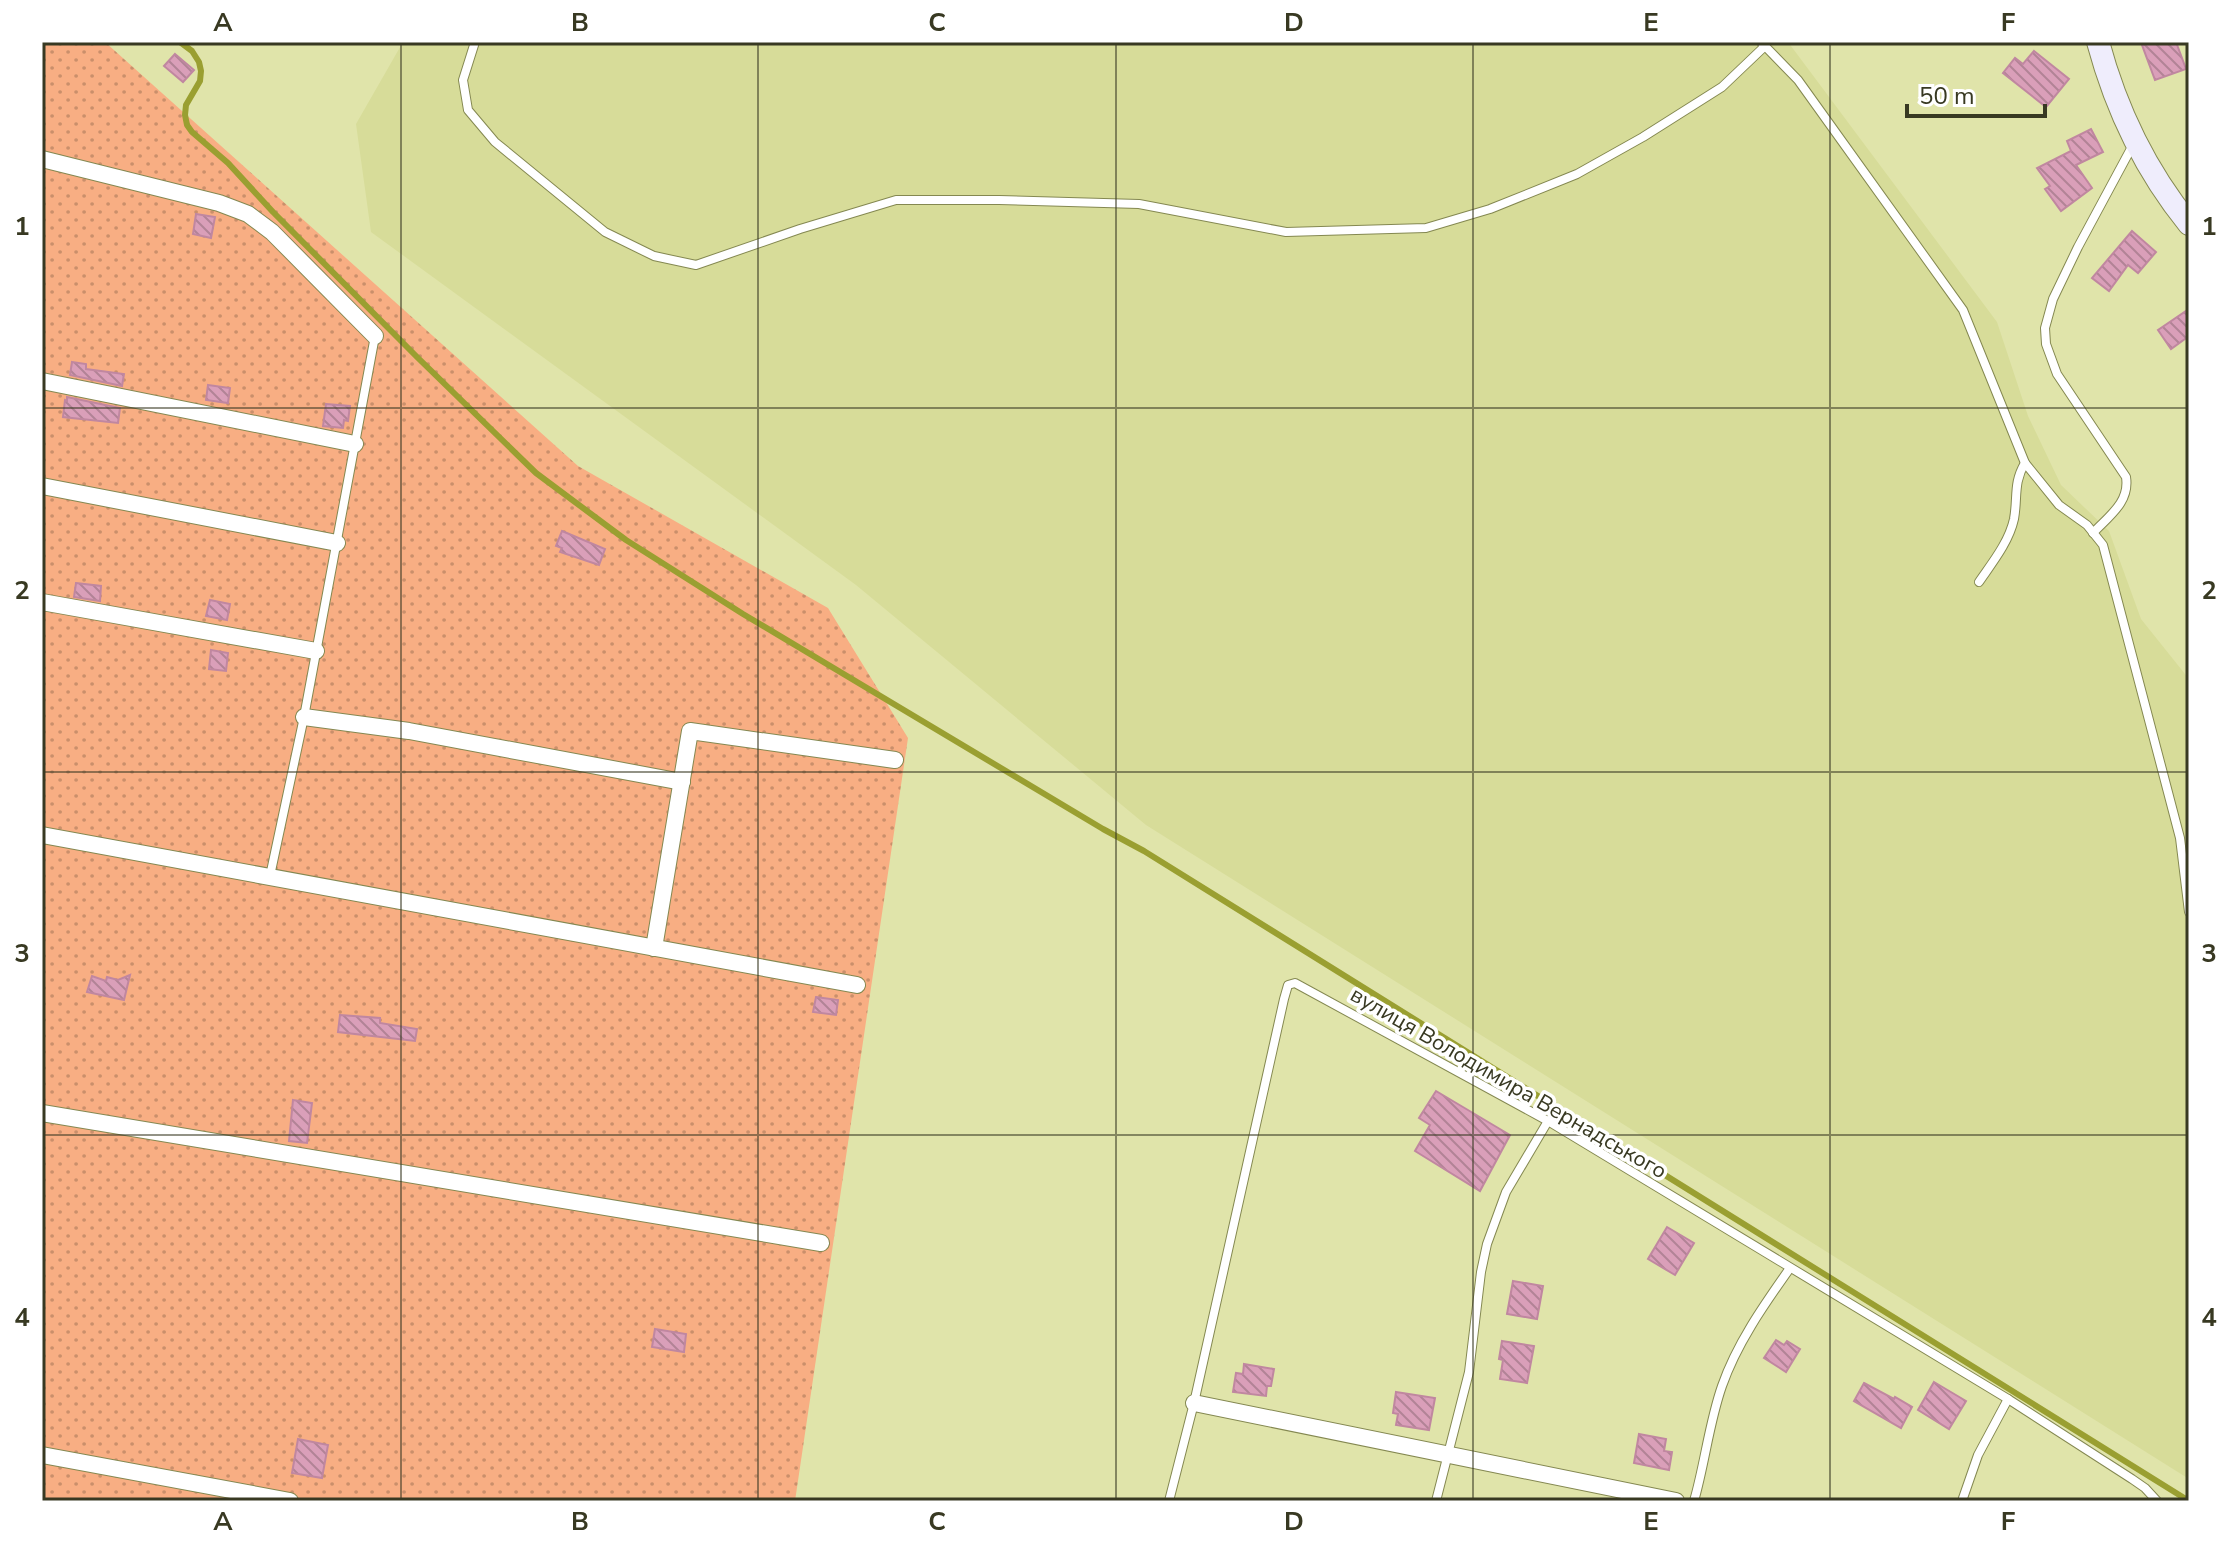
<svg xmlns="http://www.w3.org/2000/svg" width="2231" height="1543" font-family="'Nunito Sans',sans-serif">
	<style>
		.built { fill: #d7dc99 }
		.garden { fill: url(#garden-dots) }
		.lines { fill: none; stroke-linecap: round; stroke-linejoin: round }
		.stream { stroke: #9a9f31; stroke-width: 6 }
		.building { fill: url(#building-back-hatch); stroke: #c087a0; stroke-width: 2 }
		.lane-casing { stroke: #848851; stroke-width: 10 }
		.street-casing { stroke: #848851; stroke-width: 18 }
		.secondary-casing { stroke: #848851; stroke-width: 24 }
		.lane { stroke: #fff; stroke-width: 8 }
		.street { stroke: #fff; stroke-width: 16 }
		.secondary { stroke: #efedfc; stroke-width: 22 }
		.grid { fill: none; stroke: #383922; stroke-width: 2; stroke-opacity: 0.55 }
		.labels { text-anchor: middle; stroke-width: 7; stroke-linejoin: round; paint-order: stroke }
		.street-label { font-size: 22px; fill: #383922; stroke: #fff }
		.neatline { fill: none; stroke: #383922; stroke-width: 3 }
		.grid-label { font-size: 26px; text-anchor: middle; font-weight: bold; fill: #383922 }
	</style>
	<defs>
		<pattern id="garden-dots" width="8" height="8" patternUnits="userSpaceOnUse" patternTransform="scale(2)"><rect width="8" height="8" fill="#f8ae83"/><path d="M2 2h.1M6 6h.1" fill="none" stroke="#ca8f6b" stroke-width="1.8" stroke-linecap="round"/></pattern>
		<pattern id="building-back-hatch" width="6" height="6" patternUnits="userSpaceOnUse" patternTransform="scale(2)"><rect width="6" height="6" fill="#da9fb9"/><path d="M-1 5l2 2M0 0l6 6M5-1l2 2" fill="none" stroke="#b28396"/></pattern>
	</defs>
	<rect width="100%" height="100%" fill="#e0e4aa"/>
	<path class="built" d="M403,42H1788L1997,322L2028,416L2061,485L2109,531L2141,619L2189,679V1479L1146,825L856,585L371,232L356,124Z"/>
	<path class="garden" d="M42,42H105L578,466L828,608L908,738L795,1501H42Z"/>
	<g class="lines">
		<g class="stream">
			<path d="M143,42H175"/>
			<path d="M180,42L192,51L199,62L201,71L200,81L186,105L185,115L187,125L192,132L228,163L273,212L417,357L536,473L626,540L743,614L1103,829L1144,851L2189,1501"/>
		</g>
	</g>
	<g class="building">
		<path d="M2150,42H2176L2186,69L2155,80L2142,45Z"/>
		<path d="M2034,51L2069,79L2046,107L2003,73L2015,58L2023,64Z"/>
		<path d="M175,54L194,70L183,82L164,66Z"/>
		<path d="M2091,129L2103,152L2076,165L2092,188L2061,211L2045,189L2050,186L2037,168L2071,151L2067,141Z"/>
		<path d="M196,214L215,217L211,238L193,234Z"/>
		<path d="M2132,231L2156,252L2138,273L2128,265L2109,291L2092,278Z"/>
		<path d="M2189,309V336L2171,349L2158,330Z"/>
		<path d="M72,362L86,364V369L124,374L122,386L70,375Z"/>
		<path d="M208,385L230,388L228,403L206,400Z"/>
		<path d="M67,397L120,408L118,423L63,417L65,400L67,401Z"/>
		<path d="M326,404L350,406L348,421L344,420L343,428L323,426Z"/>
		<path d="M562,531L605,549L599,565L560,552L562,548L556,546Z"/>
		<path d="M76,583L101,586L100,601L74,597Z"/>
		<path d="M210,600L230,604L227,620L206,616Z"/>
		<path d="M211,650L228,653L226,671L209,669Z"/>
		<path d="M130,975L124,1000L87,992L92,976L106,981L107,977L118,980Z"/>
		<path d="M816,997L838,1000L836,1015L813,1012Z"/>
		<path d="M340,1015L380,1018V1023L417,1029L415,1041L338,1032Z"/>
		<path d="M1436,1091L1510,1135L1480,1191L1415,1151L1430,1125L1419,1118Z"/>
		<path d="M293,1100L312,1103L307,1143L289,1141Z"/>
		<path d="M1667,1227L1694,1243L1675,1275L1648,1259Z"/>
		<path d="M1513,1281L1543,1286L1537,1319L1507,1314Z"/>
		<path d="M655,1329L686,1334L684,1352L652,1347Z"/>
		<path d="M1776,1340L1784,1345L1787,1341L1800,1349L1786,1372L1764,1358Z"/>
		<path d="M1502,1341L1534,1346L1527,1383L1500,1379L1503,1360L1499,1359Z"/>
		<path d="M1244,1364L1274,1369L1271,1386H1267L1266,1396L1233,1392L1236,1373L1243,1374Z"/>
		<path d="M1934,1382L1966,1401L1949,1429L1918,1410Z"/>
		<path d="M1864,1383L1894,1399L1895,1397L1912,1407L1901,1428L1854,1401Z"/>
		<path d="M1396,1392L1435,1398L1429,1430L1396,1425L1398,1414L1393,1413Z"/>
		<path d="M1639,1434L1666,1439L1664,1451L1672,1452L1669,1470L1634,1463Z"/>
		<path d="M298,1439L328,1445L322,1478L292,1473Z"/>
	</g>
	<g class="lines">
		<g class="lane-casing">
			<g id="lane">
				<path d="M475,42L463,80L468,110L495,142L605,232L654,256L696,265L800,229L896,200H999L1139,204L1286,232L1426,228L1490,209L1577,174L1643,137L1722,87L1764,47"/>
				<path d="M1761,42L1798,80L1963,310L2025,463L2059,505L2087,525L2103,545L2180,838L2189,912"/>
				<path d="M2093,533C2109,516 2130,502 2126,477L2057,374L2046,344L2045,328L2053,299L2078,247L2134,143"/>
				<path d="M1979,582C1992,563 2009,542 2014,519C2018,497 2013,483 2025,463"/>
				<path d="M270,876L304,717L375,336"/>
				<path d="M1169,1501L1194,1403L1284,999L1288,985L1295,983L1548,1121L2008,1399L2132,1479L2145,1488L2157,1501"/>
				<path d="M1436,1501L1469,1372L1481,1272L1487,1244L1506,1192L1548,1121"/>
				<path d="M1694,1501C1705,1463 1709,1423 1722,1386C1737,1343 1764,1305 1790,1268"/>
				<path d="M1962,1501L1978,1455L2008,1399"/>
			</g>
		</g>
		<g class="street-casing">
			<g id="street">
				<path d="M42,159L219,203L248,214L272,232L375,336"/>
				<path d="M42,381L355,444"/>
				<path d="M42,486L337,543"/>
				<path d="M42,602L316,651"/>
				<path d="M304,717L409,731L682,782"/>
				<path d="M42,835L857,985"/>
				<path d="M654,948L690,731L895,760"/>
				<path d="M42,1113L821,1243"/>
				<path d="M1194,1403L1676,1501"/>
				<path d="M42,1455L290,1501"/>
			</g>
		</g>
		<g class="secondary-casing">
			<path id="secondary" d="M2098,42C2116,109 2145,170 2189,224"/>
		</g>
		<use href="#lane" class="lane"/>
		<use href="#street" class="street"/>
		<use href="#secondary" class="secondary"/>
	</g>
	<path class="grid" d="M401,42V1501M758,42V1501M1116,42V1501M1473,42V1501M1830,42V1501M42,408H2189M42,772H2189M42,1135H2189"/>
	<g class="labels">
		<g class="street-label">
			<text transform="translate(1509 1082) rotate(30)" y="8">вулиця Володимира Вернадського</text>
		</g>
	</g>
	<rect width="2231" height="1543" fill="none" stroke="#ffffff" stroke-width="88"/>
	<path d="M1907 104v12h138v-12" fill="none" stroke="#383922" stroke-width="4"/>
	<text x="1919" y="104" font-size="24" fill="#383922" stroke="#ffffff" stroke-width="6" paint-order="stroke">50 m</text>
	<rect x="44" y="44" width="2143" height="1455" class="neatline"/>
	<g class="grid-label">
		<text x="223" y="31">A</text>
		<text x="580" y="31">B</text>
		<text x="937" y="31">C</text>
		<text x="1294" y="31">D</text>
		<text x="1651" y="31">E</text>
		<text x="2008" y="31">F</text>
		<text x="22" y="235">1</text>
		<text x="2209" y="235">1</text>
		<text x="22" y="599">2</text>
		<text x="2209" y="599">2</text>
		<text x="22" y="962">3</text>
		<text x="2209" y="962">3</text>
		<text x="22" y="1326">4</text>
		<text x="2209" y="1326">4</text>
		<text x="223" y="1530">A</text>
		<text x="580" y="1530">B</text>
		<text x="937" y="1530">C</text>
		<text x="1294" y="1530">D</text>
		<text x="1651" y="1530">E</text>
		<text x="2008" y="1530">F</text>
	</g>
</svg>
